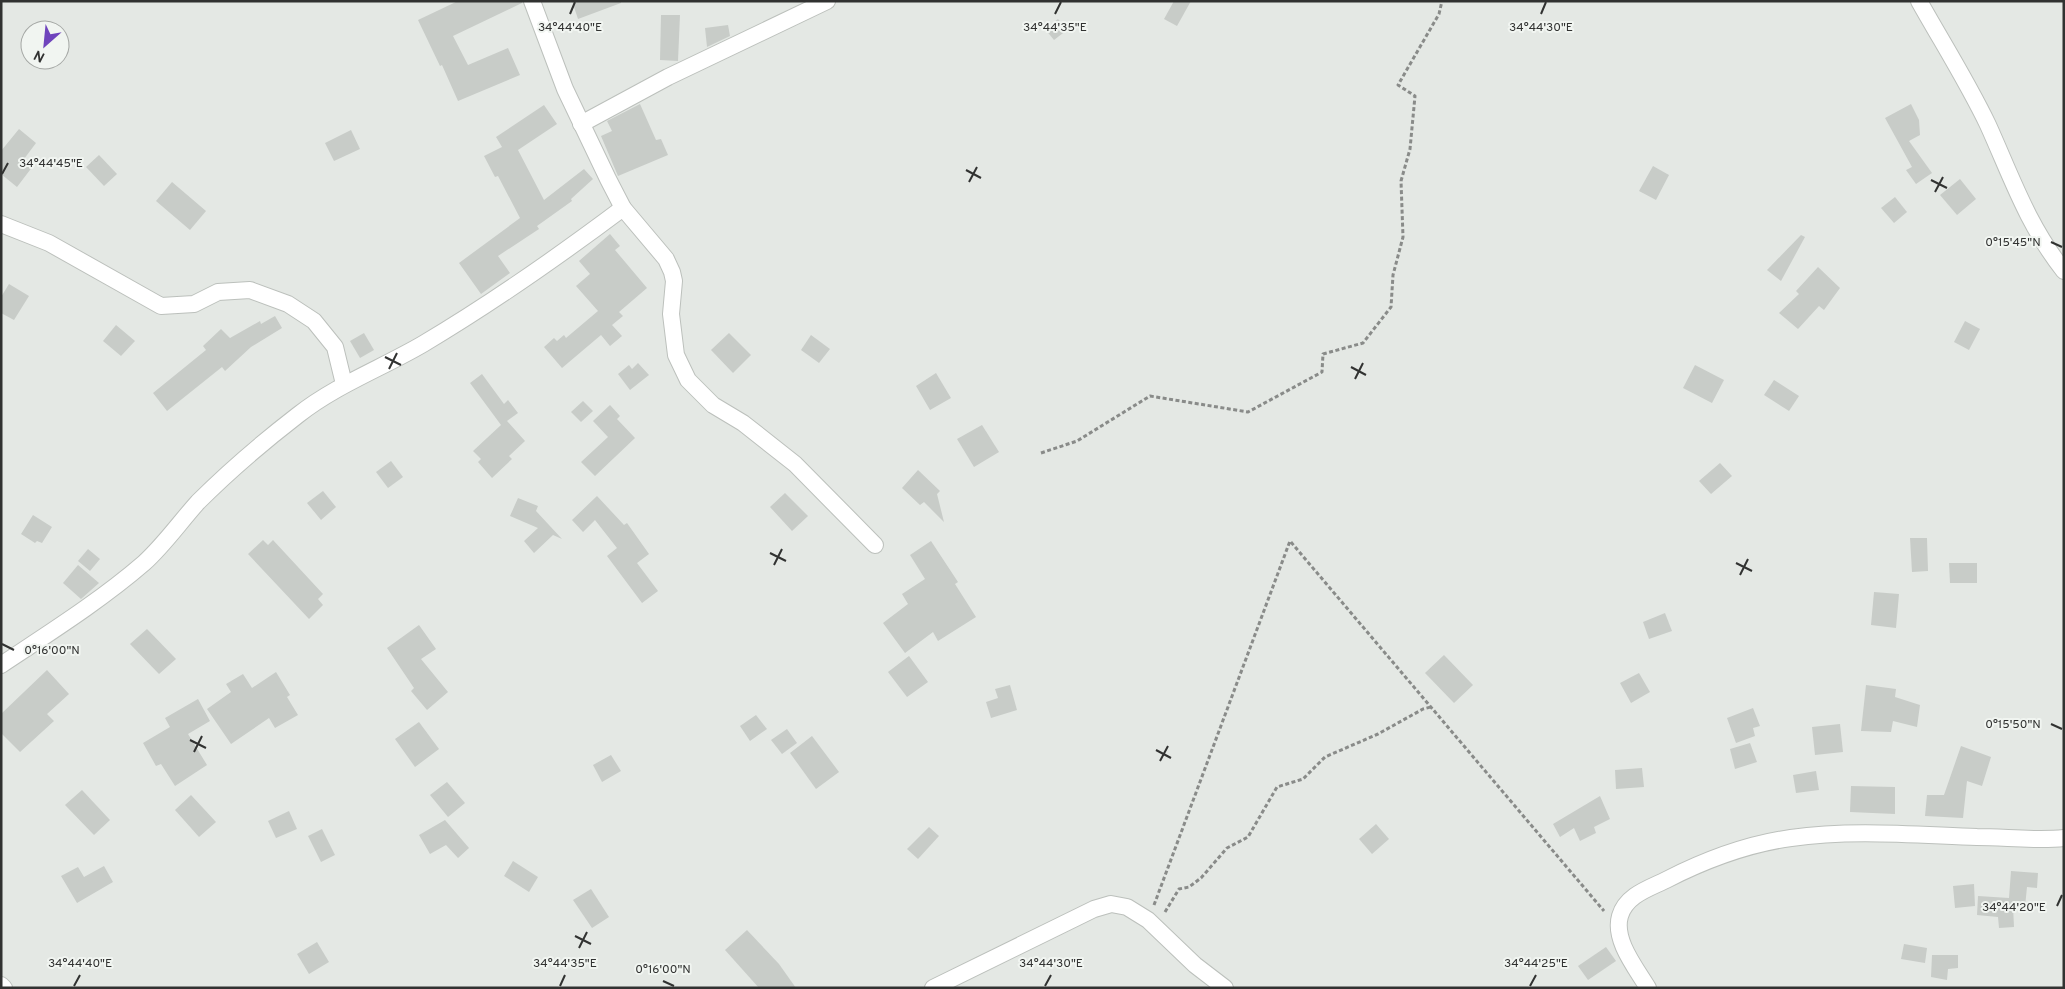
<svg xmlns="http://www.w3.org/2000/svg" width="2065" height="989" font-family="Overpass,sans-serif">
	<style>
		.building { fill: #c8ccc8 }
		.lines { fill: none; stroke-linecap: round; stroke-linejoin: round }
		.minor-casing { stroke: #bcc0bc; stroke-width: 18 }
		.path { stroke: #898b89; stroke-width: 3; stroke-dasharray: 4 2.5; stroke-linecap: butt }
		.minor { stroke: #fff; stroke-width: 16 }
		.ticks { fill: none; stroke: #313231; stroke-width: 2 }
		.ticks-label { font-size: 12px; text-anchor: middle; fill: #313231; stroke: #f1f5f1; stroke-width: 4; stroke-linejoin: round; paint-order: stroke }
	</style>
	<rect width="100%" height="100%" fill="#e4e8e4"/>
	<g class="building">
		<path d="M458,1H522V3L453,36L468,65L508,48L520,75L458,101L442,65L440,66L418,20Z"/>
		<path d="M572,1H621V3L578,19Z"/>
		<path d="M1174,1H1191L1177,26L1164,19Z"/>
		<path d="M661,15H680L678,61L660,60Z"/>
		<path d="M1058,19L1067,30L1054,40L1045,29Z"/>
		<path d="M728,25L730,36L707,47L705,28Z"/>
		<path d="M640,104L656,140L661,139L668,155L618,176L601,136L612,131L607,121Z"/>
		<path d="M1911,104L1919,120L1920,135L1909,141L1932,173L1916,184L1906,170L1912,167L1885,118Z"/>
		<path d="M544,105L557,124L518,150L544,200L584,169L593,179L571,199L572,201L537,226L539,229L498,256L510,273L481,294L459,263L520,218L498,176L495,177L484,156L502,147L496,137Z"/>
		<path d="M19,129L36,143L24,159L33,166L17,187L1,174V151Z"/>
		<path d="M351,130L360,149L334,161L325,143Z"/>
		<path d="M99,155L117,174L104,186L86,167Z"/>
		<path d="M1653,166L1669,175L1656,200L1639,191Z"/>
		<path d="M1960,179L1976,199L1957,215L1940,195Z"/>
		<path d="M172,182L206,211L190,230L156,201Z"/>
		<path d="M1895,197L1907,212L1894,223L1881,208Z"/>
		<path d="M610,234L620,246L615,250L647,288L619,312L623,316L612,325L622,336L610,346L601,335L562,368L544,347L554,338L557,341L564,335L566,338L598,311L576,286L590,274L579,261Z"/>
		<path d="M1801,235L1805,237L1781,281L1767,270Z"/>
		<path d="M1818,267L1840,288L1824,310L1819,306L1798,329L1779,313L1799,294L1796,291Z"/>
		<path d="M9,284L29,296L14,320L1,313V297Z"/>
		<path d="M275,316L282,328L251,347L225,371L222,367L167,411L153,393L206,350L203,346L221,329L230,338L260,321L261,324Z"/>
		<path d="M1965,321L1980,329L1969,350L1954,342Z"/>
		<path d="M116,325L135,341L121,356L103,341Z"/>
		<path d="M364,333L374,350L360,358L350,341Z"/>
		<path d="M729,333L751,355L733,373L711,350Z"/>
		<path d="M811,335L830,349L819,363L801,350Z"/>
		<path d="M638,363L649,375L630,390L618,374L629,365L632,369Z"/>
		<path d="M1695,365L1724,380L1712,403L1683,388Z"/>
		<path d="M936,373L951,398L930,410L916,386Z"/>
		<path d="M482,374L504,404L508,400L518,413L507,421L525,441L509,456L512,459L492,478L478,462L481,459L473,451L501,425L470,383Z"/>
		<path d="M1774,380L1799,396L1789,411L1764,395Z"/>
		<path d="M583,401L593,411L581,422L571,412Z"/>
		<path d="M610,405L620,416L617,419L635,438L595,476L581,462L608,437L593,421Z"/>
		<path d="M982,425L999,452L974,467L957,439Z"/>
		<path d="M391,461L403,477L388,488L376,472Z"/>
		<path d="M1720,463L1732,476L1711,494L1699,481Z"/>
		<path d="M918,470L940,491L937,494L944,522L924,502L920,505L902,488Z"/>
		<path d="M323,491L336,507L321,520L307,503Z"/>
		<path d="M785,493L808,516L792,531L770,507Z"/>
		<path d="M597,496L624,525L627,523L649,554L637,563L658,591L642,603L607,556L617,548L595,520L583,532L572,520Z"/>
		<path d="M518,498L538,506L536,511L562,539L553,535L534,553L524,541L538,528L510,516Z"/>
		<path d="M33,515L52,527L42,543L37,541L35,543L21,534Z"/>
		<path d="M1910,538H1927L1928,571L1912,572Z"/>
		<path d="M263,540L268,545L273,540L323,594L318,599L323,605L309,619L248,554Z"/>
		<path d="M931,541L958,582L955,584L976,617L938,641L933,632L905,653L883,623L908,604L902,594L925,579L910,555Z"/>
		<path d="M88,549L100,559L90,571L78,561Z"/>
		<path d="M1949,563H1977V583H1950Z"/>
		<path d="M78,565L99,583L81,599L63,583Z"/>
		<path d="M1874,592L1899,594L1896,628L1871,625Z"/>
		<path d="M1665,613L1672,631L1649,639L1643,622Z"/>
		<path d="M419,625L436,649L421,659L448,692L427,710L411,691L414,688L387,648Z"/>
		<path d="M147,629L176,659L159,674L130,644Z"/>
		<path d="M1444,655L1473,685L1454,703L1425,673Z"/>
		<path d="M909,656L928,682L907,697L888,672Z"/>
		<path d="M47,670L69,694L47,714L54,721L20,752L1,733V714Z"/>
		<path d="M276,672L290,695L287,697L298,715L275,728L269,718L231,744L207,709L231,692L226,684L243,674L252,688Z"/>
		<path d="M1639,673L1650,692L1631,703L1620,683Z"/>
		<path d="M1010,685L1017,710L991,718L986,702L998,698L995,689Z"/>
		<path d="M1866,685L1896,689L1895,697L1920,705L1917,727L1893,721L1891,732L1861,731Z"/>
		<path d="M198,699L210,721L188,734L207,765L175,786L161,764L156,766L143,743L170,727L165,718Z"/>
		<path d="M1753,708L1760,726L1753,728L1755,736L1736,743L1727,718Z"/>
		<path d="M756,715L767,729L750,741L740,726Z"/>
		<path d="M419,722L439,749L415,767L395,739Z"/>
		<path d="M1840,724L1843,752L1815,755L1812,727Z"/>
		<path d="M787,729L797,743L782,754L771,740Z"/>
		<path d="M812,736L839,772L816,789L790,753Z"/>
		<path d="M1750,743L1757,762L1735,769L1730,749Z"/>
		<path d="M1961,746L1991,757L1982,786L1967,781L1963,818L1925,816L1927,795H1944Z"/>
		<path d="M611,755L621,771L602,782L593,765Z"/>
		<path d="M1642,768L1644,787L1616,789L1615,770Z"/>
		<path d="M1816,771L1819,790L1796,793L1793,775Z"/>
		<path d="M447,782L465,803L448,817L430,795Z"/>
		<path d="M1851,786L1895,787V814L1850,812Z"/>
		<path d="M82,790L110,820L94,835L65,805Z"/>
		<path d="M191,795L216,822L199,837L175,810Z"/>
		<path d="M1600,796L1610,819L1594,827L1596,833L1580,841L1574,828L1560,837L1553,824Z"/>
		<path d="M289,811L297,829L276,838L268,821Z"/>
		<path d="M445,820L469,848L458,858L446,845L430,854L419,835Z"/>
		<path d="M1376,824L1389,839L1372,854L1359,839Z"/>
		<path d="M929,827L939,836L918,859L907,849Z"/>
		<path d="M322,829L335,855L321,862L308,836Z"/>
		<path d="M513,861L538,877L529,892L504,876Z"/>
		<path d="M104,866L113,882L77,903L61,876L78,867L84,877Z"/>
		<path d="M2011,871L2038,873L2037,888L2027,887L2025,907L2013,906L2014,927L1999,928L1998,917L1977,915L1978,896L2009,898Z"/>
		<path d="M1974,884L1975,906L1955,908L1953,886Z"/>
		<path d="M591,889L609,917L592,928L573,900Z"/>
		<path d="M747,930L779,964L796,988H759L725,950Z"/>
		<path d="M317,942L329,962L309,974L297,954Z"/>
		<path d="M1904,944L1927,948L1925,963L1901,959Z"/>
		<path d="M1606,947L1616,961L1588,980L1578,966Z"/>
		<path d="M1932,955H1958V968L1948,969L1947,980L1931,977Z"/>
	</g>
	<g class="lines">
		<g class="minor-casing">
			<g id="minor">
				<path d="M532,1L565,89L608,179L623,208L666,259L672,272L674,281L671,314L676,355L688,380L713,405L743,423L795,464L875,545"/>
				<path d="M1919,1C1942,42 1968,83 1988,125C2012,178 2027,224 2064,271"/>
				<path d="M581,124L668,77L827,1"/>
				<path d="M1,224L49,243L161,306L194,304L218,292L250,290L288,304L314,321L335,347L344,384"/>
				<path d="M1,665C49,633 100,601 144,563C164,545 180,522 198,502C229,471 263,442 298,415C336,385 382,368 423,344C492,303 559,256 623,208"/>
				<path d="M1,985L4,988"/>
				<path d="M933,988L1094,909L1111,904L1127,907L1148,920L1195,965L1225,988"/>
				<path d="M1648,988C1636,968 1613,940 1620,916C1626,895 1650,888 1666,880C1705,860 1748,844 1791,838C1850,829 1918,835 1977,837C2005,837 2036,841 2064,838"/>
			</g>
		</g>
		<g class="path">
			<path d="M1041,453L1077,441L1150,396L1248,412L1322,372L1323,354L1363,343L1391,307L1393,275L1403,237L1401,181L1410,149L1415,96L1398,85L1439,14L1442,1"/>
			<path d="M1154,905L1290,541L1604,911"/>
			<path d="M1165,912L1179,889L1189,887L1201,878L1227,848L1248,837L1277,787L1303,779L1325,757L1378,734L1423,709L1431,707"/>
		</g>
		<use href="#minor" class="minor"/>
	</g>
	<path class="ticks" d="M570,14L575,2M1055,14L1061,2M1541,14L1546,2M966,170L981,178M2,174L8,163M1931,180L1947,188M969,182L977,167M1935,192L1943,177M2051,242L2062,247M385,357L401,365M1351,367L1366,375M389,369L397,353M1355,379L1363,363M770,553L786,561M1736,563L1752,571M774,565L782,549M1740,575L1748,559M2,644L14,650M2051,724L2062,729M190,740L206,748M1156,750L1171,758M194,752L202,736M1160,761L1168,746M2057,906L2062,895M575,936L591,944M579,948L587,932M663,981L674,986M74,986L80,975M560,986L565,975M1045,986L1051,975M1530,986L1536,975"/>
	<g class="ticks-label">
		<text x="570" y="31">34°44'40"E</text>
		<text x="1055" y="31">34°44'35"E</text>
		<text x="1541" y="31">34°44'30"E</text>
		<text x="51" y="167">34°44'45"E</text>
		<text x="2013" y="246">0°15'45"N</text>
		<text x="52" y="654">0°16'00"N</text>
		<text x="2013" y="728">0°15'50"N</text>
		<text x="2014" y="911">34°44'20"E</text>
		<text x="80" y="967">34°44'40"E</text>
		<text x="565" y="967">34°44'35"E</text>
		<text x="1051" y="967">34°44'30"E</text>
		<text x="1536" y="967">34°44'25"E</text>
		<text x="663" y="973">0°16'00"N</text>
	</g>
	<rect width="2065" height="989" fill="none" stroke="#313231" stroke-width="5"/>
	<g transform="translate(45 45) rotate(207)"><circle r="24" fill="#f1f5f1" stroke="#a4a7a4"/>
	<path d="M0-4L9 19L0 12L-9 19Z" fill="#6f44bc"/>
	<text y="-8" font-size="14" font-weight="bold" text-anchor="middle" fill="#313231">N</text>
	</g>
</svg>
